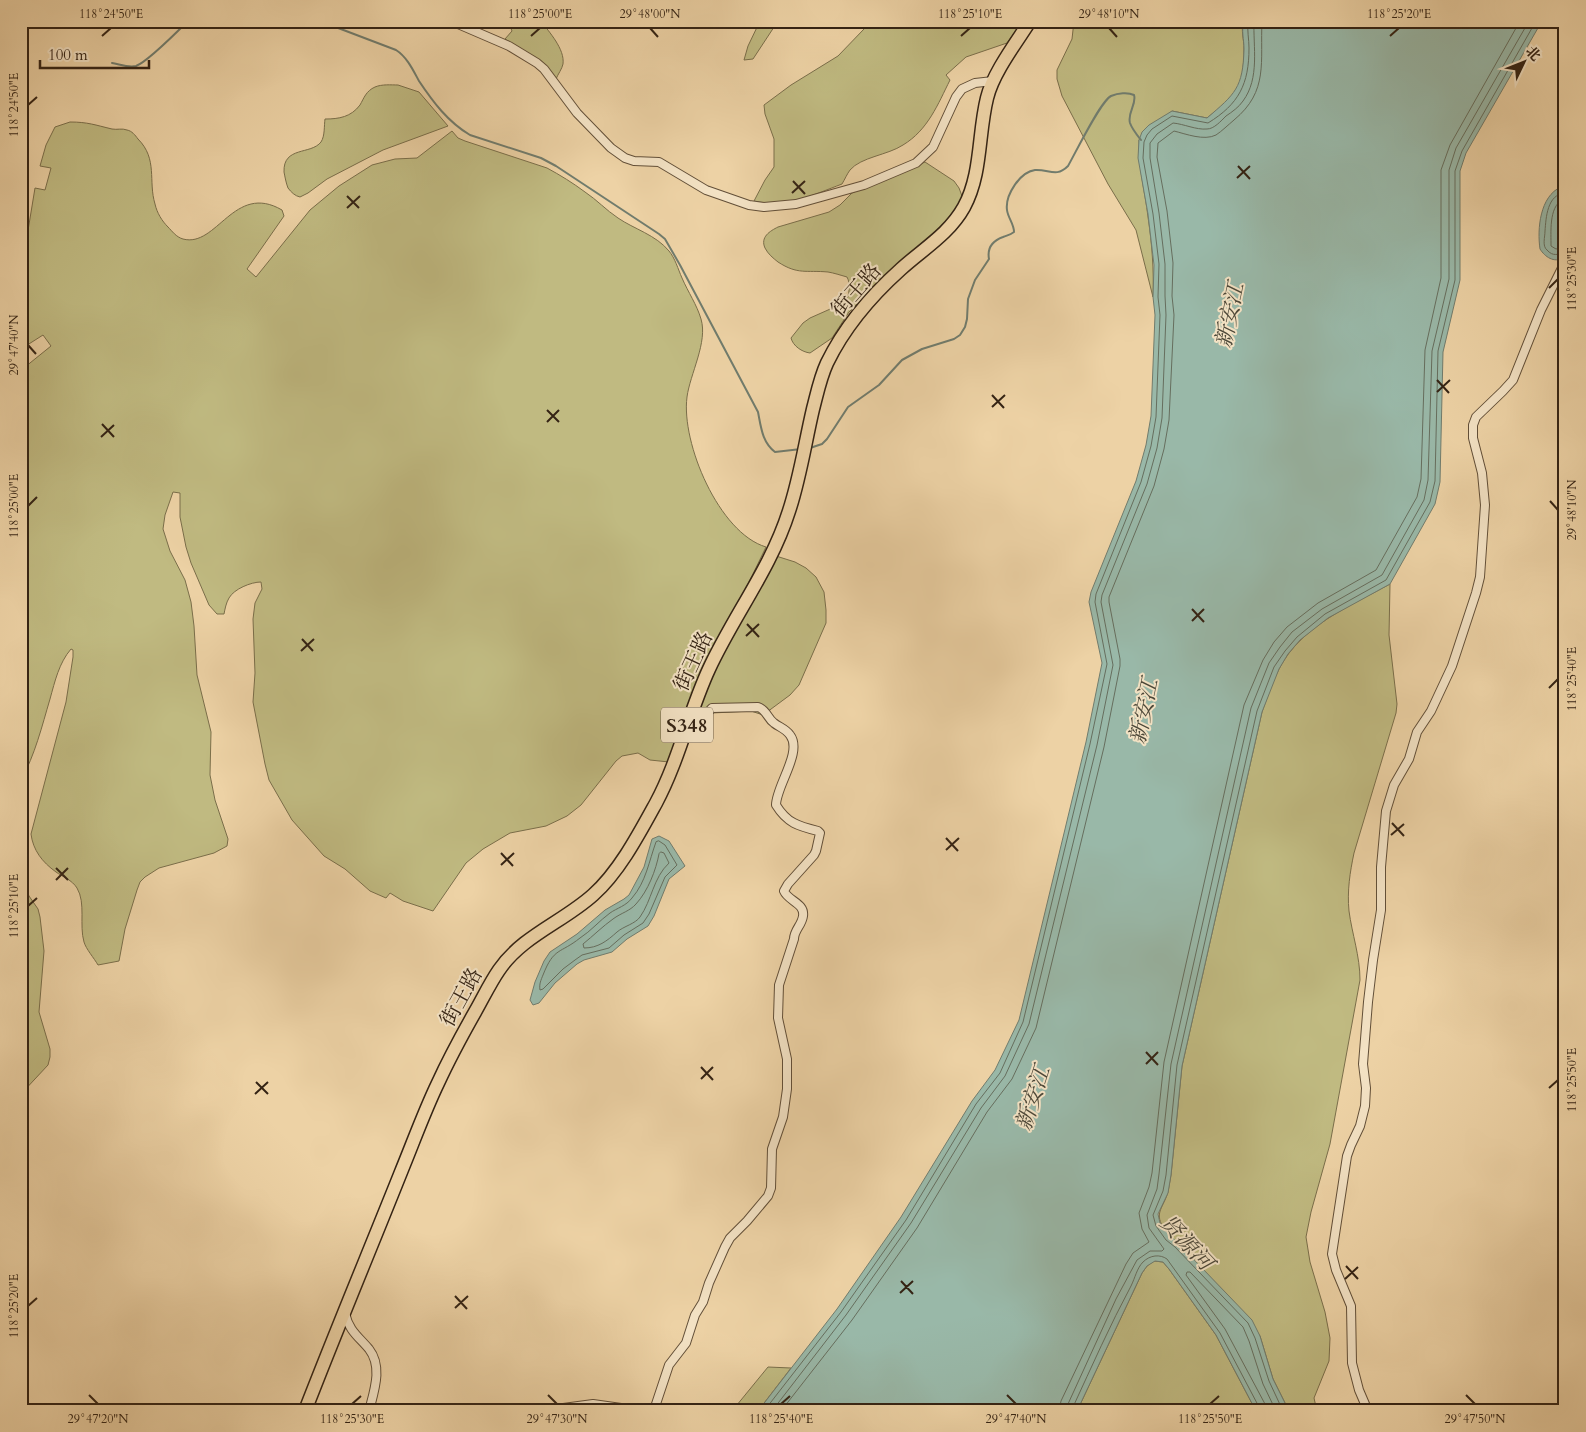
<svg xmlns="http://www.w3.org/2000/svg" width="1586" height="1432" font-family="Cardo,'Noto Serif SC',serif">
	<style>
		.green { fill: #c0ba81; stroke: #7a6e4a }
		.water { fill: #99b8a8; stroke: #717c6d }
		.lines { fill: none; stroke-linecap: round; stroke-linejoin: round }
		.shore { stroke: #666e5e; stroke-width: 1 }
		.stream { stroke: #717c6d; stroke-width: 2 }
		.street-casing { stroke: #624f38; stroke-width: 10 }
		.primary-casing { stroke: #342314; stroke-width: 15 }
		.street { stroke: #f3e2c4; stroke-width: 8 }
		.primary { stroke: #edd2a5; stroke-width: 12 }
		.ticks { fill: none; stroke: #342314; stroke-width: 2 }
		.labels { text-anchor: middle; stroke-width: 4; stroke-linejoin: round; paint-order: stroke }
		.shield { fill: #f3e2c4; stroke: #6d5c49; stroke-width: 1 }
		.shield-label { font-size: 20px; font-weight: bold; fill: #342314 }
		.street-label { font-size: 21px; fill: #342314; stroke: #f3e2c4 }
		.water-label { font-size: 22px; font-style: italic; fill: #4d4839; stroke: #f3e2c4 }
		.neatline { fill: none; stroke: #342314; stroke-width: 2 }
		.ticks-label { font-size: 12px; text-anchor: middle; fill: #342314 }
	</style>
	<rect width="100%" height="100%" fill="#edd2a5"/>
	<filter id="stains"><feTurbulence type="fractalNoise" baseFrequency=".004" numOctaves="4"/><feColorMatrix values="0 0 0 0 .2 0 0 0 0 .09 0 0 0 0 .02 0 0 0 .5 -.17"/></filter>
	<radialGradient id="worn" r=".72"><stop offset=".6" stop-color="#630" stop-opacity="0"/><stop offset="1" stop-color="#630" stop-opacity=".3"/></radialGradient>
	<g class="green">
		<path d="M508,21H541C549,32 565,49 563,64C562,69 558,74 556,79L534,57L505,39L512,31Z"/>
		<path d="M760,21H778L753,59L744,60L748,46Z"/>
		<path d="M864,21H1023L1007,43L966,57L946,75L950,80C938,104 928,130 903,145C888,155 861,157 850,170C847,174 845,179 842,184C813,195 786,208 754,201L765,180L774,167V139L765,114L764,105L791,85L838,56L864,29Z"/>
		<path d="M1074,21H1243C1241,31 1244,39 1244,49C1244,63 1243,83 1234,95C1226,104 1215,111 1207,118L1172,111L1139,140C1138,167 1145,191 1148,217C1152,244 1154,270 1153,297L1136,230L1108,184L1062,96L1057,79V70L1072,39Z"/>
		<path d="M398,85L419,92L448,126L383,150L327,179L308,193L300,197C295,196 291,192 288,188C286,183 285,177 284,172C283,146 311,155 321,142C325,136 324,126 325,119C339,119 351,117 360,105C364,98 366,91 375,87C382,84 391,85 398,85Z"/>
		<path d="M70,122C88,122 95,125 112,129C117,130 122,128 127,130C132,131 135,135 138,139C158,159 148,181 155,204C157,213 162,221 168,227C172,231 176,237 183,239C217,248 234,182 282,210L284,216L247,269L256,277L310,210L339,186L372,165L395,159L417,158L452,131L458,138L465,141L547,168C560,175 573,183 585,192C597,200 606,210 618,218C634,229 656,235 669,251C675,258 678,269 682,278C688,292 697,305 701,319C708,342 690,374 687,397C681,443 719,533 766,547L735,611L669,762L650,760L638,753L622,756L616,761L581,805L567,816L546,826L510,833L483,849L466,863L433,911L403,901L390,893L386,898L370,891L345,869L324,856L292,820L269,780L265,764L253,702L255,673L253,619L255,603L262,589L261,582C251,582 234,589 229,598C226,603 225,609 224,614H217L209,605L191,563L186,547L180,517V493L173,492L165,515L163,529L170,551L185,580L191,602L194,626L197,675L211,732L210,775L215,800L228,839L227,846L214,853L159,868L145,877L140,882L137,890L125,929L119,961L98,965C94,958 86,949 84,942C79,925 86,903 77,888C72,880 63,877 56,872C42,862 33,850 31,834L66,702L73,657V650L71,649C59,663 55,681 50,699C42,726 35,755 21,780V367H25L51,346L43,335L21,349V273L35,188L45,190L51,168L40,166L46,145L55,127Z"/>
		<path d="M925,162L954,181L959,188L962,196L958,209L939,229L904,258L849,312L832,338L810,353C802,352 793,346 791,338L803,323L810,318L846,302C849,295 851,284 847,277C840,275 834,273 828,272C806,270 798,275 778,262C773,258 768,254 765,248C760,237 770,231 778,227L829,212L840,205L852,193Z"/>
		<path d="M776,556L795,562L806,568L816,577L824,592L826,610V623L799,685L790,695L763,715L751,711L712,713L688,737L711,676Z"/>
		<path d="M1390,584L1389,635L1397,704L1396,713L1354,853C1350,872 1347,891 1349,911C1352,934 1360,956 1360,980L1330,1144L1311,1212L1306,1237L1310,1262L1325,1312L1330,1338L1329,1361L1314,1398L1317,1411H1289L1273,1379L1260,1336L1233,1301L1165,1230C1153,1213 1163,1209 1168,1192C1169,1186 1170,1181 1171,1175L1182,1066L1262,712C1267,698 1272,683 1279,669C1301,626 1350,606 1390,584Z"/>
		<path d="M21,878L29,896L38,909L40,917L44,951L39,1012L50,1049V1057L48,1065L21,1094Z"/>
		<path d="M1154,1261L1163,1262L1169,1269L1216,1335L1256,1411H1077L1142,1273L1147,1266Z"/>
		<path d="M768,1367L791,1368L758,1411H732Z"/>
	</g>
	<g class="water">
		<path d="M1244,21H1542L1466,153L1460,171V280L1443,352L1440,482L1435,504L1390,584L1328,618L1300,640L1288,654L1279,669L1262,712L1182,1066L1171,1175L1168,1193L1158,1214L1160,1223L1165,1230L1178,1243L1252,1320L1260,1336L1273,1379L1289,1411H1256L1216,1335L1169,1269L1163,1262L1155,1261L1147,1266L1142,1273L1077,1411H758L837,1309L901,1217L972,1101L995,1070L1019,1020L1086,742L1102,663L1089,602L1091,592L1136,481L1146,445L1151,416L1155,315L1153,297L1154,265L1148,214L1138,158L1139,140L1142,132L1149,125L1172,111L1207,118C1235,94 1243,88 1244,49C1244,39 1241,31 1244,21Z"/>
		<path d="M1561,187L1565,189V249L1563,258C1554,263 1545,257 1540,249C1537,229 1540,196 1561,187Z"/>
		<path d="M659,836L669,841L685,866L669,879L654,916L648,926L627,939L612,952L584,960L577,964L555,983L539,1003L533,1005L530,1000L535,982L544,961L550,952L577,934L605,910L624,899L629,895L644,867L652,839Z"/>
	</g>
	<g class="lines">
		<g class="shore">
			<path d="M1565,193C1547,194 1546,218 1545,231C1545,237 1542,246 1547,250C1553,257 1558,254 1565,253"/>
			<path d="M1565,199C1549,203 1551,230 1551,243V246L1556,249L1565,247"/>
			<path d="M659,841L665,845L677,865L665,877L649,914L643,923L624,935L609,948L582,955L575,960L563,969L543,989L540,990C539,984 541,980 543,975C554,947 560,954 580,938C591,931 599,921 610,913C617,908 626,906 632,898C646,882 649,861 656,842Z"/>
			<path d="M661,852L664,853L669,863C653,878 652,900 640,917C635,924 624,926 617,932C607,941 598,948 584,948L583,944C593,936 603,926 613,919C621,913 630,911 636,904C648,891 656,870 659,854Z"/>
			<path d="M764,1411L841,1312L906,1220L976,1104L1000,1073L1023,1022L1090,744L1107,664L1095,602L1096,594L1141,482L1151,446L1156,417L1160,315L1158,297L1159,264L1153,214L1143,158L1144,142L1147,135L1152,129L1172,116L1208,123C1239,104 1249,84 1249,48C1249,39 1247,31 1248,21"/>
			<path d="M772,1411L846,1315L911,1223L981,1108L1005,1076L1029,1024L1097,745L1113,665L1101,602L1102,595L1147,484L1157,448L1162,418L1166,315L1165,296V264L1159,213L1150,158V143L1157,134L1173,123C1184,124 1196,130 1207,129C1214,129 1221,121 1226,116C1232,112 1239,107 1243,101C1260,78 1253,47 1254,21"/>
			<path d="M781,1411L852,1320L917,1228L987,1112L1012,1079L1036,1028L1104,747L1120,666V659L1109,602V597L1154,486L1164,449L1169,420L1174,315L1172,296L1173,263L1167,211L1157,157L1158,143L1174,131C1186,134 1204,141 1216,135C1222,131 1228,125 1234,120C1269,91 1260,62 1262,21"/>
			<path d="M1059,1411L1061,1401L1126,1264L1133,1253L1149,1242L1142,1229L1139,1213L1149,1187L1152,1173L1164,1062L1244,705L1263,660L1274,642L1287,627L1318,603L1376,570L1417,497L1421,479L1425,350L1441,278V170L1450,145L1520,21"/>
			<path d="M1067,1411L1068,1404L1116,1299L1137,1260L1150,1251H1162L1164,1249L1149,1228L1147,1215L1157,1189L1159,1174L1171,1064L1251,708L1269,663L1280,647L1292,632L1322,609L1382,575L1424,500L1428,480L1432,351L1449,279V170L1456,148L1529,21"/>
			<path d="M1073,1411V1407C1092,1366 1110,1325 1131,1286C1135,1278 1137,1268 1143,1262C1150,1255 1160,1254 1167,1259L1220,1333L1259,1407L1260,1411"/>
			<path d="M1266,1411L1265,1404L1225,1329L1186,1275L1187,1272H1190L1243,1327L1249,1341L1263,1384L1276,1411"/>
			<path d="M1283,1411L1269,1381L1255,1338L1248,1323L1175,1247L1166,1240L1156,1226L1153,1215L1163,1191L1166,1175L1177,1065L1257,711L1274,667L1285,651L1297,637L1325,614L1386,580L1430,502L1435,481L1438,351L1455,280V171L1462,151L1536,21"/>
		</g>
		<g class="stream">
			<path d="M244,21L272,28L293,26L305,23H325L396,50C407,57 413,70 419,81C433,102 448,122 470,135L541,158L556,166L659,234L665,239L680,265L758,412C761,427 762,442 775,452L801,449"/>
			<path d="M112,63C119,64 128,68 136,66C147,62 178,31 188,21"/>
			<path d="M810,448L822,444L827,439L848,407L879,385L902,360L922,349L954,339L960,335L965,327L967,319L968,299L975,280L989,259C987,248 992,241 1003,237C1008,235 1010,235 1014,232C1014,224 1008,218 1007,210C1005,195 1020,172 1035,170C1049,169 1056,178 1068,166C1076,152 1100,102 1111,96C1118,93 1128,92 1134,95C1137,104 1127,113 1130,123C1132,129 1137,135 1141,140"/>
		</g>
		<g class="street-casing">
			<g id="street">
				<path d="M451,21L509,46L537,63L544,69L577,113L611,148L625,158L634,161L659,162L706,190L749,205L764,207L796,204L864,185L916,163L933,147L956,97L962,89L975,83L993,81"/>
				<path d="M21,31L23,21"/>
				<path d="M345,1313C349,1331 358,1336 369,1349C383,1367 374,1391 369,1411"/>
				<path d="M551,1411L556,1409L593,1404L642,1411"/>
				<path d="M648,1411L655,1407L669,1365L686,1343L695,1315L703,1302L709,1283L725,1247L730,1238L747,1221L768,1196L771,1188L772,1149L783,1117L787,1089V1059L778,1018L779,985L794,939C794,930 802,925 803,916C805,903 788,901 784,891L788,884L814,855L816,851L820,833L818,831C798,826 787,823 776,805C776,786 803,752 790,735C786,729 779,727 774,723C767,718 767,710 758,707L712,708L695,726L686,733"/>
				<path d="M1368,1411L1359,1390L1352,1363L1351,1306L1336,1270L1332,1254L1347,1156L1351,1145L1360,1126L1365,1106L1366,1088L1363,1064L1368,1002L1373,960L1381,910V867L1386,811L1394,785L1409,759L1417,732L1431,711L1452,666L1476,593L1480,577L1485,505L1482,473L1473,438V425L1476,417L1503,391L1513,380L1541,310L1565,262"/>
			</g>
		</g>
		<g class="primary-casing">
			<path id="primary" d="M305,1411C336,1331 369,1252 401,1172C413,1143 424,1112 438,1083C449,1059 462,1035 475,1012C483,998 490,983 499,970C522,936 563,922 593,895C619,872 639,834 656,803C679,760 689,712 709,669C734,615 771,568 789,511C800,478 805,443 813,409C817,394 820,378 827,363C844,328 872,295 901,269C923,249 949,234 964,207C982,174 978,134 987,98C993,73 1016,43 1030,21"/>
		</g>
		<use href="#street" class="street"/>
		<use href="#primary" class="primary"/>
	</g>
	<path class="ticks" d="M650,28L658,37M1109,28L1117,37M102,36L111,28M531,36L540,28M961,36L970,28M1390,36L1399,28M28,105L37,97M1238,166L1250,179M1237,178L1250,166M793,181L805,194M792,193L805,181M347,196L359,208M347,208L360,196M1549,288L1558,279M28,345L36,354M1437,380L1449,393M1437,392L1450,380M992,395L1004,408M992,407L1005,395M547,410L559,422M547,422L559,410M102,424L114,437M101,437L114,425M1550,501L1558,510M28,506L37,497M1192,609L1204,622M1192,621L1204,609M747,624L759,637M746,636L759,624M302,639L313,651M301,651L314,639M1549,688L1558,679M1392,823L1404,836M1391,835L1404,824M946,838L958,851M946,850L959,838M501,853L513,866M501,865L514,853M56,868L68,880M56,880L68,868M28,906L37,898M1146,1052L1158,1065M1146,1064L1158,1052M701,1067L713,1080M701,1079L713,1067M256,1082L268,1094M1549,1088L1558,1080M255,1094L268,1082M1346,1266L1358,1279M1345,1279L1358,1267M901,1281L913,1294M900,1293L913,1281M455,1296L467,1309M28,1306L37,1298M455,1308L468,1296M89,1395L98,1404M548,1395L557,1404M1007,1395L1016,1404M1466,1395L1475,1404M352,1404L361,1396M781,1404L790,1396M1210,1404L1219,1396"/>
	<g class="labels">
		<rect class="shield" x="661" y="707.5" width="52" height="35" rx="4"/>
		<g class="shield-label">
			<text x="687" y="732">S348</text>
		</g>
		<g class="street-label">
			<text transform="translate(856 290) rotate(-49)" y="7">街王路</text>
			<text transform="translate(693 661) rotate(-65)" y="7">街王路</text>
			<text transform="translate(461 997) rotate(-61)" y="7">街王路</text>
		</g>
		<g class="water-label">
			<text transform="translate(1229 315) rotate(-78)" y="8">新安江</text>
			<text transform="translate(1143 711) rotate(-78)" y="8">新安江</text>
			<text transform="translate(1032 1098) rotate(-72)" y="8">新安江</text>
			<text transform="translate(1187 1242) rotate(47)" y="8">贤源河</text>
		</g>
	</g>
	<rect width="1586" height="1432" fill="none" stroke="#edd2a5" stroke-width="55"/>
	<g transform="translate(1524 62) rotate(47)" stroke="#f3e2c4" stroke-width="4" paint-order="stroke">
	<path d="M0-4L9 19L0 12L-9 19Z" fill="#342314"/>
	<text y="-8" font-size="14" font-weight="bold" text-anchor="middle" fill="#342314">北</text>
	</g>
	<path d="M40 60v8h109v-8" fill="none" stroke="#342314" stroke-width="2.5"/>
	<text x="48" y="60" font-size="15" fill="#342314" stroke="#f3e2c4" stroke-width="4" paint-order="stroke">100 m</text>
	<rect x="28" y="28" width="1530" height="1376" class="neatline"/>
	<g class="ticks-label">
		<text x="111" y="18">118°24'50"E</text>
		<text x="540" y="18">118°25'00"E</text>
		<text x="650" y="18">29°48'00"N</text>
		<text x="970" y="18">118°25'10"E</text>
		<text x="1109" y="18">29°48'10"N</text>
		<text x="1399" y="18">118°25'20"E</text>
		<text transform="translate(14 105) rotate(-90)" y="4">118°24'50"E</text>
		<text transform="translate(1572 279) rotate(-90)" y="4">118°25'30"E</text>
		<text transform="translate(14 345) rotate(-90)" y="4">29°47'40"N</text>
		<text transform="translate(14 506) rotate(-90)" y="4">118°25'00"E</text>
		<text transform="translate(1572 510) rotate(-90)" y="4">29°48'10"N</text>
		<text transform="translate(1572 679) rotate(-90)" y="4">118°25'40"E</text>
		<text transform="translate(14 906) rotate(-90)" y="4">118°25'10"E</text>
		<text transform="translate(1572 1080) rotate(-90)" y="4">118°25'50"E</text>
		<text transform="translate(14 1306) rotate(-90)" y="4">118°25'20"E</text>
		<text x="98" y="1423">29°47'20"N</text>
		<text x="352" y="1423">118°25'30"E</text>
		<text x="557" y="1423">29°47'30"N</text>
		<text x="781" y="1423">118°25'40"E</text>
		<text x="1016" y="1423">29°47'40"N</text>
		<text x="1210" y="1423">118°25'50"E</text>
		<text x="1475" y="1423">29°47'50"N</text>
	</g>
	<rect width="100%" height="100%" filter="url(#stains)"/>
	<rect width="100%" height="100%" fill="url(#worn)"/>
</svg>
